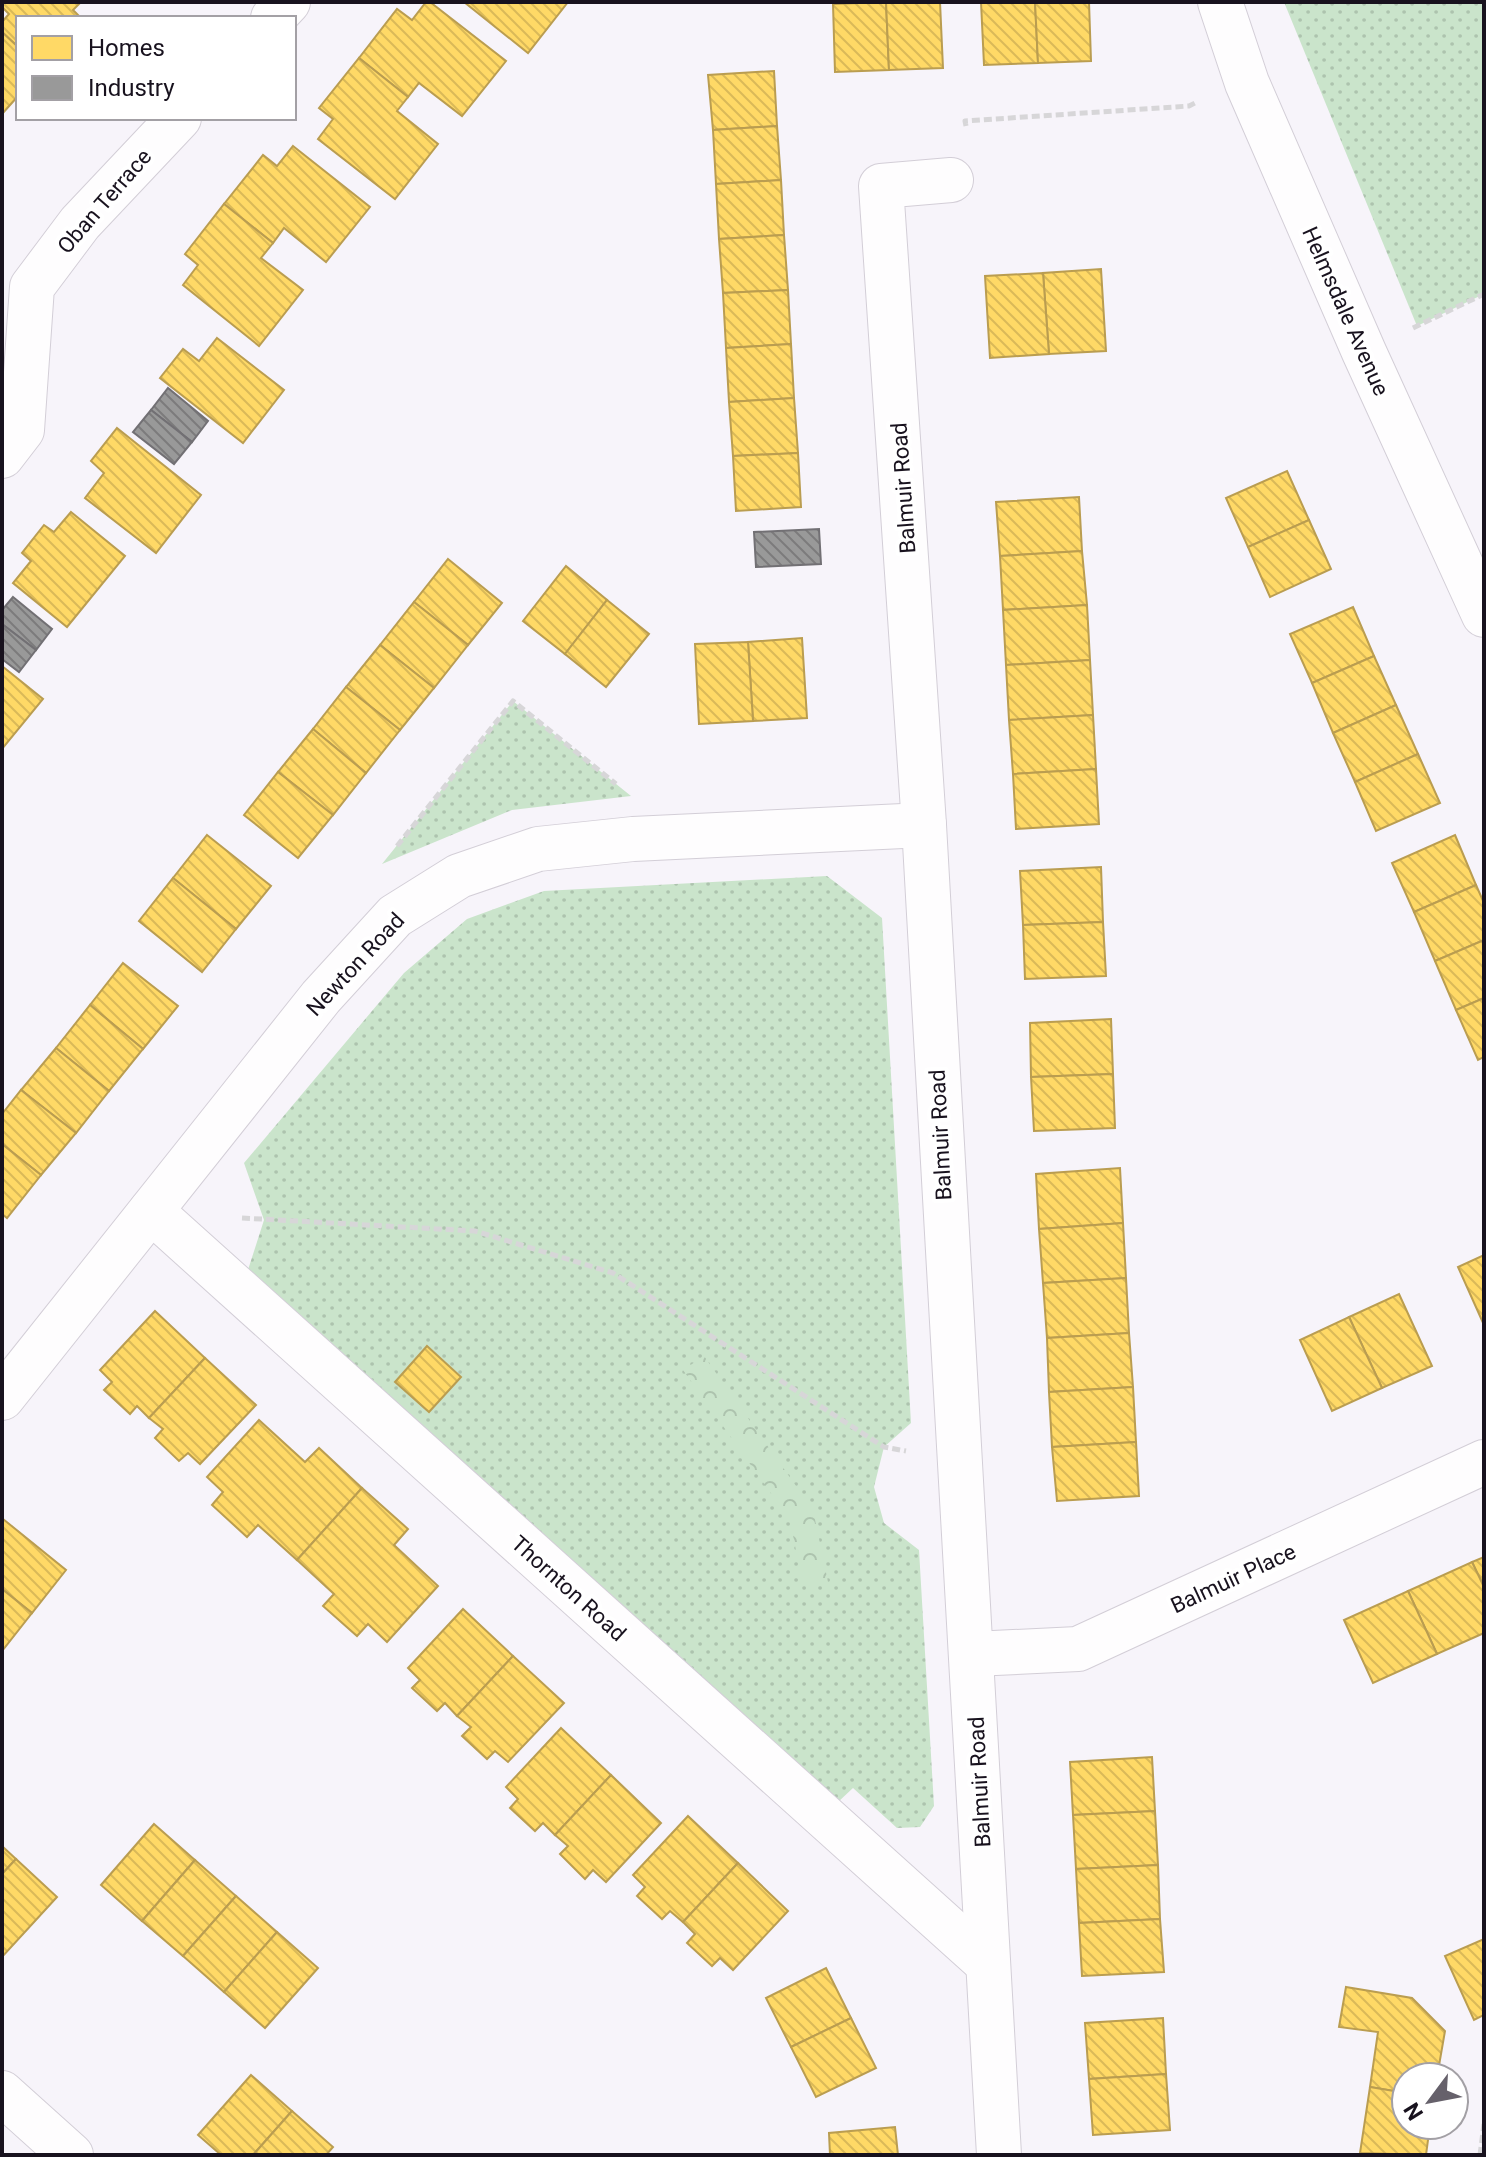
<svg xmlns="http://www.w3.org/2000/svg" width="1486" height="2157" font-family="Roboto,sans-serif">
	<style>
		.grass { fill: url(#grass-dots) }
		.park { fill: url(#park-crowns) }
		.homes { fill: url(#homes-back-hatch); stroke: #ba9d50; stroke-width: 2 }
		.industry { fill: url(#industry-back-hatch); stroke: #727074; stroke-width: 2 }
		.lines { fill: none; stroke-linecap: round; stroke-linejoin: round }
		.minor-casing { stroke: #d3ced7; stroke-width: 46 }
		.path { stroke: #d7d6d8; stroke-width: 5; stroke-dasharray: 8 4; stroke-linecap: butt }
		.minor { stroke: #fefdfe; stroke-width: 44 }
		.labels { text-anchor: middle; stroke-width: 8; stroke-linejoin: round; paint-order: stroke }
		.street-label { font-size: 22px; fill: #18121e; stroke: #fff }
	</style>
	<defs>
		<pattern id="grass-dots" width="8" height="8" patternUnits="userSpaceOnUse" patternTransform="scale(2)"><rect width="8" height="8" fill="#cae4cb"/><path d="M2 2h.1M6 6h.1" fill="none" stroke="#adc3ae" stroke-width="1.8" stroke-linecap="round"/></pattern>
		<pattern id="park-crowns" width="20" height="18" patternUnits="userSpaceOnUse" patternTransform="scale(2)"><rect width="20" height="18" fill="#cae4cb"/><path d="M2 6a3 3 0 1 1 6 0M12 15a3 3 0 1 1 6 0" fill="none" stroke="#adc3ae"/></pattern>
		<pattern id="homes-back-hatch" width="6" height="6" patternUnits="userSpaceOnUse" patternTransform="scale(2)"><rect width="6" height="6" fill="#ffd966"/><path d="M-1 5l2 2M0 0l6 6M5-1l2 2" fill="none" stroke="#dab958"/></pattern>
		<pattern id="industry-back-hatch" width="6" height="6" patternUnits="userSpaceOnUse" patternTransform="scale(2)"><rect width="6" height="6" fill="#999"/><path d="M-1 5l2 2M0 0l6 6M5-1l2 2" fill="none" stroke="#7c7b7c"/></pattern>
	</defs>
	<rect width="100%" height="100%" fill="#f7f4fa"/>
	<g class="grass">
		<path d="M1284,2H1484V294L1417,326Z"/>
		<path d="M513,701L631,796L512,810L382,864Z"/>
		<path d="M827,876L882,918L911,1423L884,1447L874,1487L884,1523L919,1550L934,1806L920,1827L897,1828L853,1788L837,1803L247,1273L264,1220L244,1163L404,973L467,919L544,891Z"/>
	</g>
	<path class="park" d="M704,1356L813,1510L828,1582L803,1586L790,1520L683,1370Z"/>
	<g class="homes">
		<path d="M2,2H81L73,10L81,18H18V47L2,32V22L9,14L2,7Z"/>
		<path d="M426,2H430L506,61L462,116L419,83L408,97L359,58L397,9L412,20Z"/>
		<path d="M464,2H568L528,53Z"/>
		<path d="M886,2L889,70L835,72L833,4Z"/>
		<path d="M886,2H940L943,68L889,70Z"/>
		<path d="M981,2H1035L1038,63L984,65Z"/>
		<path d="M1035,2H1089L1091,61L1038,63Z"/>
		<path d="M2,32L18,47V96L2,114Z"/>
		<path d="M359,58L408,97L397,111L438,144L395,199L318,139L333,119L319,108Z"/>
		<path d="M774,71L777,126L713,130L708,75Z"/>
		<path d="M777,126L781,180L716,184L713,130Z"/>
		<path d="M293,146L370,207L326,262L284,228L273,243L224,204L263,155L277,166Z"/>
		<path d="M781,180L784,235L719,239L716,184Z"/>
		<path d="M224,204L273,243L261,258L303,290L259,346L183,285L198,265L185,254Z"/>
		<path d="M784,235L788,290L723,293L719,239Z"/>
		<path d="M1101,269L1106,351L1049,354L1043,273Z"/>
		<path d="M1043,273L1049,354L990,358L985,276Z"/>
		<path d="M788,290L791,344L726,348L723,293Z"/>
		<path d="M217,338L284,390L243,443L160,378L183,349L199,361Z"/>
		<path d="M791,344L794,398L729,402L726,348Z"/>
		<path d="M794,398L798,453L733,456L729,402Z"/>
		<path d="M117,428L201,495L156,553L85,498L104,473L91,461Z"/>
		<path d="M798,453L801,507L736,511L733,456Z"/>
		<path d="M1287,471L1309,520L1248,547L1226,498Z"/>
		<path d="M1079,497L1082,551L1000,556L996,502Z"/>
		<path d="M71,512L125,556L67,627L13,583L31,561L22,553L44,525L54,532Z"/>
		<path d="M1309,520L1331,569L1270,597L1248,547Z"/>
		<path d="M1082,551L1087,605L1003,610L1000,556Z"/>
		<path d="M448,559L502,603L468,645L414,602Z"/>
		<path d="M566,566L607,600L565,654L523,621Z"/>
		<path d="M607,600L649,634L606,687L565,654Z"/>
		<path d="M414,602L468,645L434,688L380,645Z"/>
		<path d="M1087,605L1090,660L1006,665L1003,610Z"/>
		<path d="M1353,607L1374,656L1312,683L1290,634Z"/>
		<path d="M802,638L807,718L753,721L748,642Z"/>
		<path d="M748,642L753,721L699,724L695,644Z"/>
		<path d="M380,645L434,688L400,730L346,687Z"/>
		<path d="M1374,656L1396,705L1333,733L1312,683Z"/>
		<path d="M1090,660L1093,715L1009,720L1006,665Z"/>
		<path d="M2,666L43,699L2,749Z"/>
		<path d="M346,687L400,730L366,773L313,729Z"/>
		<path d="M1396,705L1418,754L1355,782L1333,733Z"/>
		<path d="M1093,715L1096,769L1013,774L1009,720Z"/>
		<path d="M313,729L366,773L333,815L278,772Z"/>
		<path d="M1418,754L1440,803L1376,831L1355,782Z"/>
		<path d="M1096,769L1099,824L1016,829L1013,774Z"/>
		<path d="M278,772L333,815L298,858L244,815Z"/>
		<path d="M207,835L271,886L236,929L173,878Z"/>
		<path d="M1455,835L1476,885L1414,912L1392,863Z"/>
		<path d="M1101,867L1103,922L1023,925L1020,871Z"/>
		<path d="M173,878L236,929L202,972L139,921Z"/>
		<path d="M1476,885L1484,903V940L1435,961L1414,912Z"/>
		<path d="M1103,922L1106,976L1025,979L1023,925Z"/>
		<path d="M1484,940V998L1456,1010L1435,961Z"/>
		<path d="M123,963L178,1006L143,1049L90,1005Z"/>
		<path d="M1484,998V1057L1478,1060L1456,1010Z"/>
		<path d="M90,1005L143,1049L109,1091L56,1048Z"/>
		<path d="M1111,1019L1113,1074L1031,1077L1030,1023Z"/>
		<path d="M56,1048L109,1091L76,1133L21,1090Z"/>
		<path d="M1113,1074L1115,1128L1034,1131L1031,1077Z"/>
		<path d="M21,1090L76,1133L41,1175L2,1144V1114Z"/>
		<path d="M2,1144L41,1175L7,1218L2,1214Z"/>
		<path d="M1120,1168L1123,1223L1039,1229L1036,1174Z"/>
		<path d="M1123,1223L1126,1278L1043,1283L1039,1229Z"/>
		<path d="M1484,1255V1325L1458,1267Z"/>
		<path d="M1126,1278L1129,1333L1047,1338L1043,1283Z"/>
		<path d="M1399,1294L1432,1366L1382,1388L1349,1317Z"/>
		<path d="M155,1311L205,1358L149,1418L137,1406L130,1414L104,1390L112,1382L100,1370Z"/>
		<path d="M1349,1317L1382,1388L1332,1411L1300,1340Z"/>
		<path d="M1129,1333L1133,1387L1049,1392L1047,1338Z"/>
		<path d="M427,1346L461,1377L429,1412L395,1382Z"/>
		<path d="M205,1358L256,1405L200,1464L188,1453L179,1461L155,1438L163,1429L149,1418Z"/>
		<path d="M1133,1387L1136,1442L1052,1447L1049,1392Z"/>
		<path d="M259,1420L305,1462L319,1448L362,1488L297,1560L258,1525L247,1537L212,1505L223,1492L207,1477Z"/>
		<path d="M1136,1442L1139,1496L1057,1501L1052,1447Z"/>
		<path d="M362,1488L408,1529L394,1545L438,1586L387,1642L368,1624L357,1636L323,1606L334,1594L297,1560Z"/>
		<path d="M3,1519L66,1570L32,1613L2,1589Z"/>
		<path d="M1484,1557V1587L1472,1562Z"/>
		<path d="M1472,1562L1484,1587V1633L1437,1654L1408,1591Z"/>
		<path d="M2,1589L32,1613L2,1651Z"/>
		<path d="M1408,1591L1437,1654L1373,1683L1344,1620Z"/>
		<path d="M463,1609L513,1656L457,1716L445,1703L437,1711L412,1688L420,1680L408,1668Z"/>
		<path d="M513,1656L564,1703L508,1762L495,1751L487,1759L462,1736L471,1727L457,1716Z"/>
		<path d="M561,1728L611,1775L555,1835L543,1823L535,1831L510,1808L518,1799L506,1787Z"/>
		<path d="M1152,1757L1155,1811L1073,1815L1070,1762Z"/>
		<path d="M611,1775L661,1823L606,1882L593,1870L585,1879L560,1854L568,1846L555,1835Z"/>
		<path d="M1155,1811L1158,1865L1076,1869L1073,1815Z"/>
		<path d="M688,1816L738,1863L683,1922L670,1911L662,1919L637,1896L645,1887L633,1875Z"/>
		<path d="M154,1824L195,1860L142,1921L101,1885Z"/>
		<path d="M2,1846L16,1859L2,1874Z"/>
		<path d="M16,1859L57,1897L2,1957V1874Z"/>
		<path d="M195,1860L236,1896L183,1956L142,1921Z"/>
		<path d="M738,1863L788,1911L733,1970L720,1958L712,1966L687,1943L695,1934L683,1922Z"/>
		<path d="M1158,1865L1160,1919L1079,1923L1076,1869Z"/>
		<path d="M236,1896L277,1932L224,1992L183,1956Z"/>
		<path d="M1160,1919L1164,1972L1082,1976L1079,1923Z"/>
		<path d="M277,1932L318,1968L265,2028L224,1992Z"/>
		<path d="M1484,1939V2015L1474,2020L1445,1956Z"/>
		<path d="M826,1968L851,2018L791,2047L766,1998Z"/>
		<path d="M1346,1987L1412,1998L1445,2031L1437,2077H1406V2093L1370,2087L1378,2032L1339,2027Z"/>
		<path d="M851,2018L876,2068L816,2097L791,2047Z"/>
		<path d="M1163,2018L1166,2074L1089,2079L1085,2023Z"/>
		<path d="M1166,2074L1170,2130L1093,2135L1089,2079Z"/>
		<path d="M251,2075L292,2111L253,2155H221L198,2135Z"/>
		<path d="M1370,2087L1406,2093V2125H1430L1426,2155L1360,2153Z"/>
		<path d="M292,2111L333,2147L326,2155H253Z"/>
		<path d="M895,2127L898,2155H830L829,2133Z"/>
	</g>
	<g class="industry">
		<path d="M168,388L208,421L192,442L151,410Z"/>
		<path d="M151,410L192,442L174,464L133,432Z"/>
		<path d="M819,529L821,564L756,567L754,532Z"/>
		<path d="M13,597L52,629L36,650L2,624V610Z"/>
		<path d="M2,624L36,650L19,672L2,659Z"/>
	</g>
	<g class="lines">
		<g class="minor-casing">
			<g id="minor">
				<path d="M1220,2L1247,83L1364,352L1484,615"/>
				<path d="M273,18L288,2"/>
				<path d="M951,180L881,186L924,825L999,2155"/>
				<path d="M2,456L22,430L32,287L80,223L179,118"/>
				<path d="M151,1211L988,1964"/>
				<path d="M2,1398L321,997L395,916L459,876L538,849L633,839L924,825"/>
				<path d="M973,1654L1078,1649L1484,1462"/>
				<path d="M2,2093L71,2155"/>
			</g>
		</g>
		<g class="path">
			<path d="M966,126L965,121L1189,106L1197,102"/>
			<path d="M1413,328L1484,294"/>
			<path d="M397,846L513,701L616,784"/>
			<path d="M242,1218L475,1231L613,1273L884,1447L906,1451"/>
			<path d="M1480,2155L1484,2124"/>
		</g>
		<use href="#minor" class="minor"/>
	</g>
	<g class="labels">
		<g class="street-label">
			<text transform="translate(104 201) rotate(-49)" y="8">Oban Terrace</text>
			<text transform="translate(1346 311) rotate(66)" y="8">Helmsdale Avenue</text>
			<text transform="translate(903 488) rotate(-94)" y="8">Balmuir Road</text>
			<text transform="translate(355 964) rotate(-47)" y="8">Newton Road</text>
			<text transform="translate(940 1135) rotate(-93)" y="8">Balmuir Road</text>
			<text transform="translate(1233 1578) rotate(-25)" y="8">Balmuir Place</text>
			<text transform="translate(569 1588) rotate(42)" y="8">Thornton Road</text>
			<text transform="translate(979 1782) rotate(-93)" y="8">Balmuir Road</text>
		</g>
	</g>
	<rect width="1486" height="2157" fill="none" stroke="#18121e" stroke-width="8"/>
	<rect x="16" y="16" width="280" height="104" fill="#ffffff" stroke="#a3a0a5" stroke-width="2"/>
	<rect x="32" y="36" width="40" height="24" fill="#ffd966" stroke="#a3a0a5" stroke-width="2"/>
	<text x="88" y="56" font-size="24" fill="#18121e">Homes</text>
	<rect x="32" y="76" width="40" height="24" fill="#999999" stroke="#a3a0a5" stroke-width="2"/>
	<text x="88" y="96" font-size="24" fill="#18121e">Industry</text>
	<g transform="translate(1430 2101) rotate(238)"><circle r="38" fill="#ffffff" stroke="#a3a0a5" stroke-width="2"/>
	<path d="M0-6L14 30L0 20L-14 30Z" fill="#66616b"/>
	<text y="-12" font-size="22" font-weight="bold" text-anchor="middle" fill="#18121e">N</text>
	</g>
</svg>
